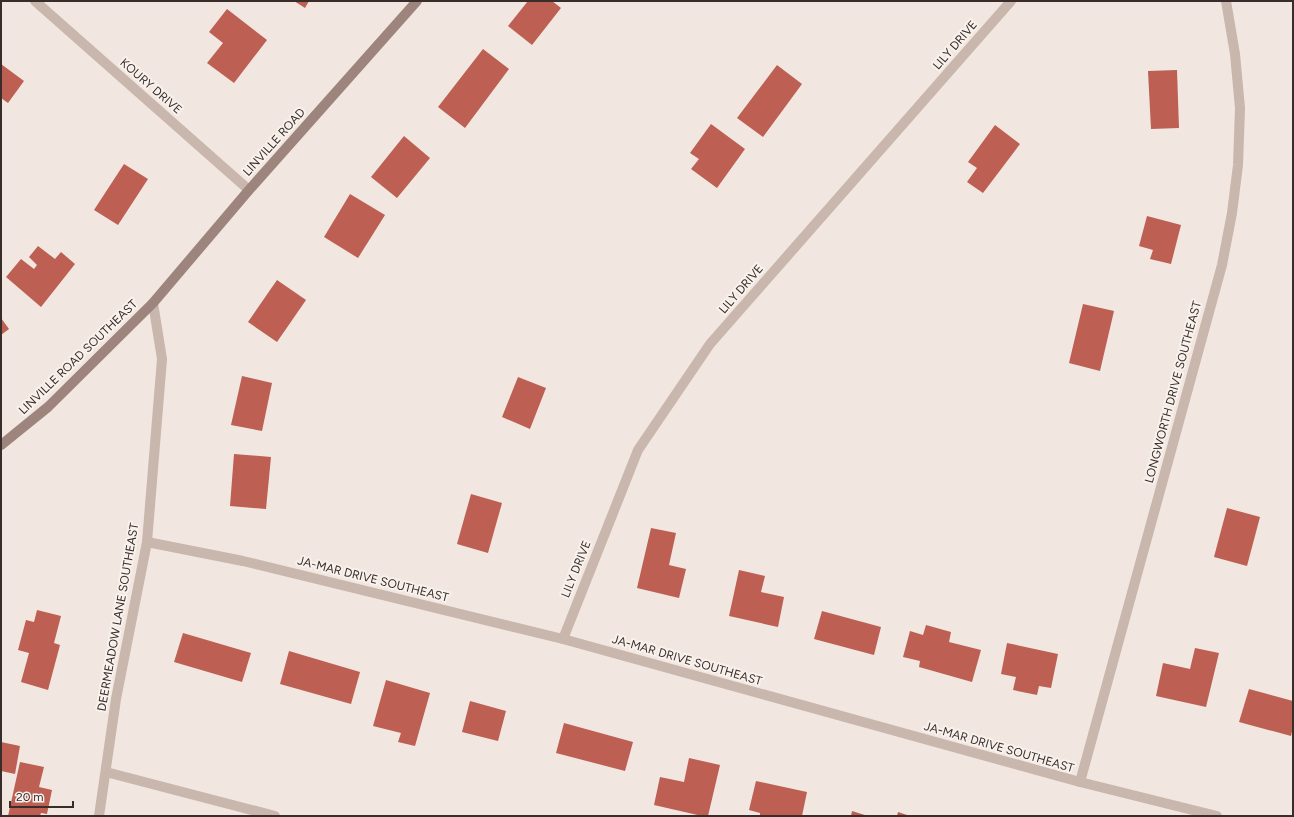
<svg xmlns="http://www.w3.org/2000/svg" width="1294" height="817" font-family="Figtree,sans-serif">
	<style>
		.building { fill: #bd5f52 }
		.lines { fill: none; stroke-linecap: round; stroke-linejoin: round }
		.service { stroke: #c9b6ac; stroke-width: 10 }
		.minor { stroke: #c9b6ac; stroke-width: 10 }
		.secondary { stroke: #9d857e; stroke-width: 10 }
		.labels { text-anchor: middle; stroke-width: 4; stroke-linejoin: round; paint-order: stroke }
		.street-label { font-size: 12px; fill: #382d2b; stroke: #f9f1ec }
	</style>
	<rect width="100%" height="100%" fill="#f1e7e0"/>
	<g class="building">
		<path d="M294,1H309L305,8Z"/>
		<path d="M528,1H552L561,8L532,45L508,26Z"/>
		<path d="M227,9L267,40L234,83L207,63L223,43L209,32Z"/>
		<path d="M483,49L509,69L465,128L438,107Z"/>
		<path d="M1,64L24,81L8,103L1,98Z"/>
		<path d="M777,65L802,84L763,137L737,118Z"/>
		<path d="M1177,70L1179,128L1151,129L1148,71Z"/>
		<path d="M711,124L745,149L717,188L691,169L699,159L690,153Z"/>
		<path d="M995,125L1020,144L983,193L967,182L977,168L968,162Z"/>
		<path d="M404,136L430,158L397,198L371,177Z"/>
		<path d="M124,164L148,179L118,225L94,210Z"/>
		<path d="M350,194L385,215L358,258L324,237Z"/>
		<path d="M1147,216L1181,225L1171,264L1150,259L1153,250L1139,246Z"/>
		<path d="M38,246L55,259L61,252L75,264L41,307L6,277L21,259L34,269L37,265L29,257Z"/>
		<path d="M277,280L306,300L277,342L248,322Z"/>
		<path d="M1083,304L1114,311L1100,371L1069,363Z"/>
		<path d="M1,318L9,329L1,335Z"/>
		<path d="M242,376L272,383L262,431L231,425Z"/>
		<path d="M518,377L546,388L530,429L502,417Z"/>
		<path d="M234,454L271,457L266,509L230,506Z"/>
		<path d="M471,494L502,503L488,553L457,544Z"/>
		<path d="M1227,508L1260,517L1247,566L1214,557Z"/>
		<path d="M651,528L676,533L669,565L686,569L679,598L637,588Z"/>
		<path d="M739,570L765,576L761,592L784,597L778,627L729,616Z"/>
		<path d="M37,610L61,616L54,643L60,645L48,690L21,682L29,653L18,650L26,620L34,622Z"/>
		<path d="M822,611L881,627L874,655L814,639Z"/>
		<path d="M926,625L951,632L949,642L981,650L972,682L919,667L920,661L903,657L910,631L923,635Z"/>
		<path d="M183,633L251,653L242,682L174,662Z"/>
		<path d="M1007,643L1058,654L1051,688L1039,686L1037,695L1013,690L1016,677L1001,674Z"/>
		<path d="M1195,648L1219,653L1206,707L1156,696L1163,663L1190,669Z"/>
		<path d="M289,651L360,672L351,704L280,684Z"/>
		<path d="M386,680L430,693L415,746L398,742L401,733L373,726Z"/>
		<path d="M1249,689L1293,701V727L1291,736L1239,722Z"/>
		<path d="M470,701L506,711L498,741L462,732Z"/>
		<path d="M564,723L633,742L625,771L556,753Z"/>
		<path d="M1,742L20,746L15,774L1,771Z"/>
		<path d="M689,758L720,765L708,816H702L654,805L660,777L684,782Z"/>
		<path d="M20,762L44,767L39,787L52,790L47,814L41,813L40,816H8Z"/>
		<path d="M756,781L807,792L802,816H760V813L749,810Z"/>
		<path d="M852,811L868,816H851Z"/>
		<path d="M898,812L910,816H897Z"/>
	</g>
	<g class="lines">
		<path class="service" d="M106,772L275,816"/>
		<g class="minor">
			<path d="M35,1L249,190"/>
			<path d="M147,542L243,561L563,639L1080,782L1217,816"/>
			<path d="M563,639L638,450L710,344L1011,1"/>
			<path d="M1080,782L1222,265L1232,213L1238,165L1240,108L1235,54L1226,1"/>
			<path d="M99,816L116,699L147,542L162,359L153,303"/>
		</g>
		<path class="secondary" d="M1,445L48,407L153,303L249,190L417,1"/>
	</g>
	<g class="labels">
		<g class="street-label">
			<text transform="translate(955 45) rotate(-49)" y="4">LILY DRIVE</text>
			<text transform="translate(151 86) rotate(41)" y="4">KOURY DRIVE</text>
			<text transform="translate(274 142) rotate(-48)" y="4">LINVILLE ROAD</text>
			<text transform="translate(741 289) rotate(-49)" y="4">LILY DRIVE</text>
			<text transform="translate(78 357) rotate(-44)" y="4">LINVILLE ROAD SOUTHEAST</text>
			<text transform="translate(1173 392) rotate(-75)" y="4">LONGWORTH DRIVE SOUTHEAST</text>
			<text transform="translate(576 569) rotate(-68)" y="4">LILY DRIVE</text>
			<text transform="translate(373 579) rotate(14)" y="4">JA-MAR DRIVE SOUTHEAST</text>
			<text transform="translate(118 617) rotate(-80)" y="4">DEERMEADOW LANE SOUTHEAST</text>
			<text transform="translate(687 660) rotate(16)" y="4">JA-MAR DRIVE SOUTHEAST</text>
			<text transform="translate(999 747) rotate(16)" y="4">JA-MAR DRIVE SOUTHEAST</text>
		</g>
	</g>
	<rect width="1294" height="817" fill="none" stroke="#382d2b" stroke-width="4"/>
	<path d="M10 801v6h63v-6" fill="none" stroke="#382d2b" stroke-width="2"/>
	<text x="16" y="801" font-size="12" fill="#382d2b" stroke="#f9f1ec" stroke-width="3" paint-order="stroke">20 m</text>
</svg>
